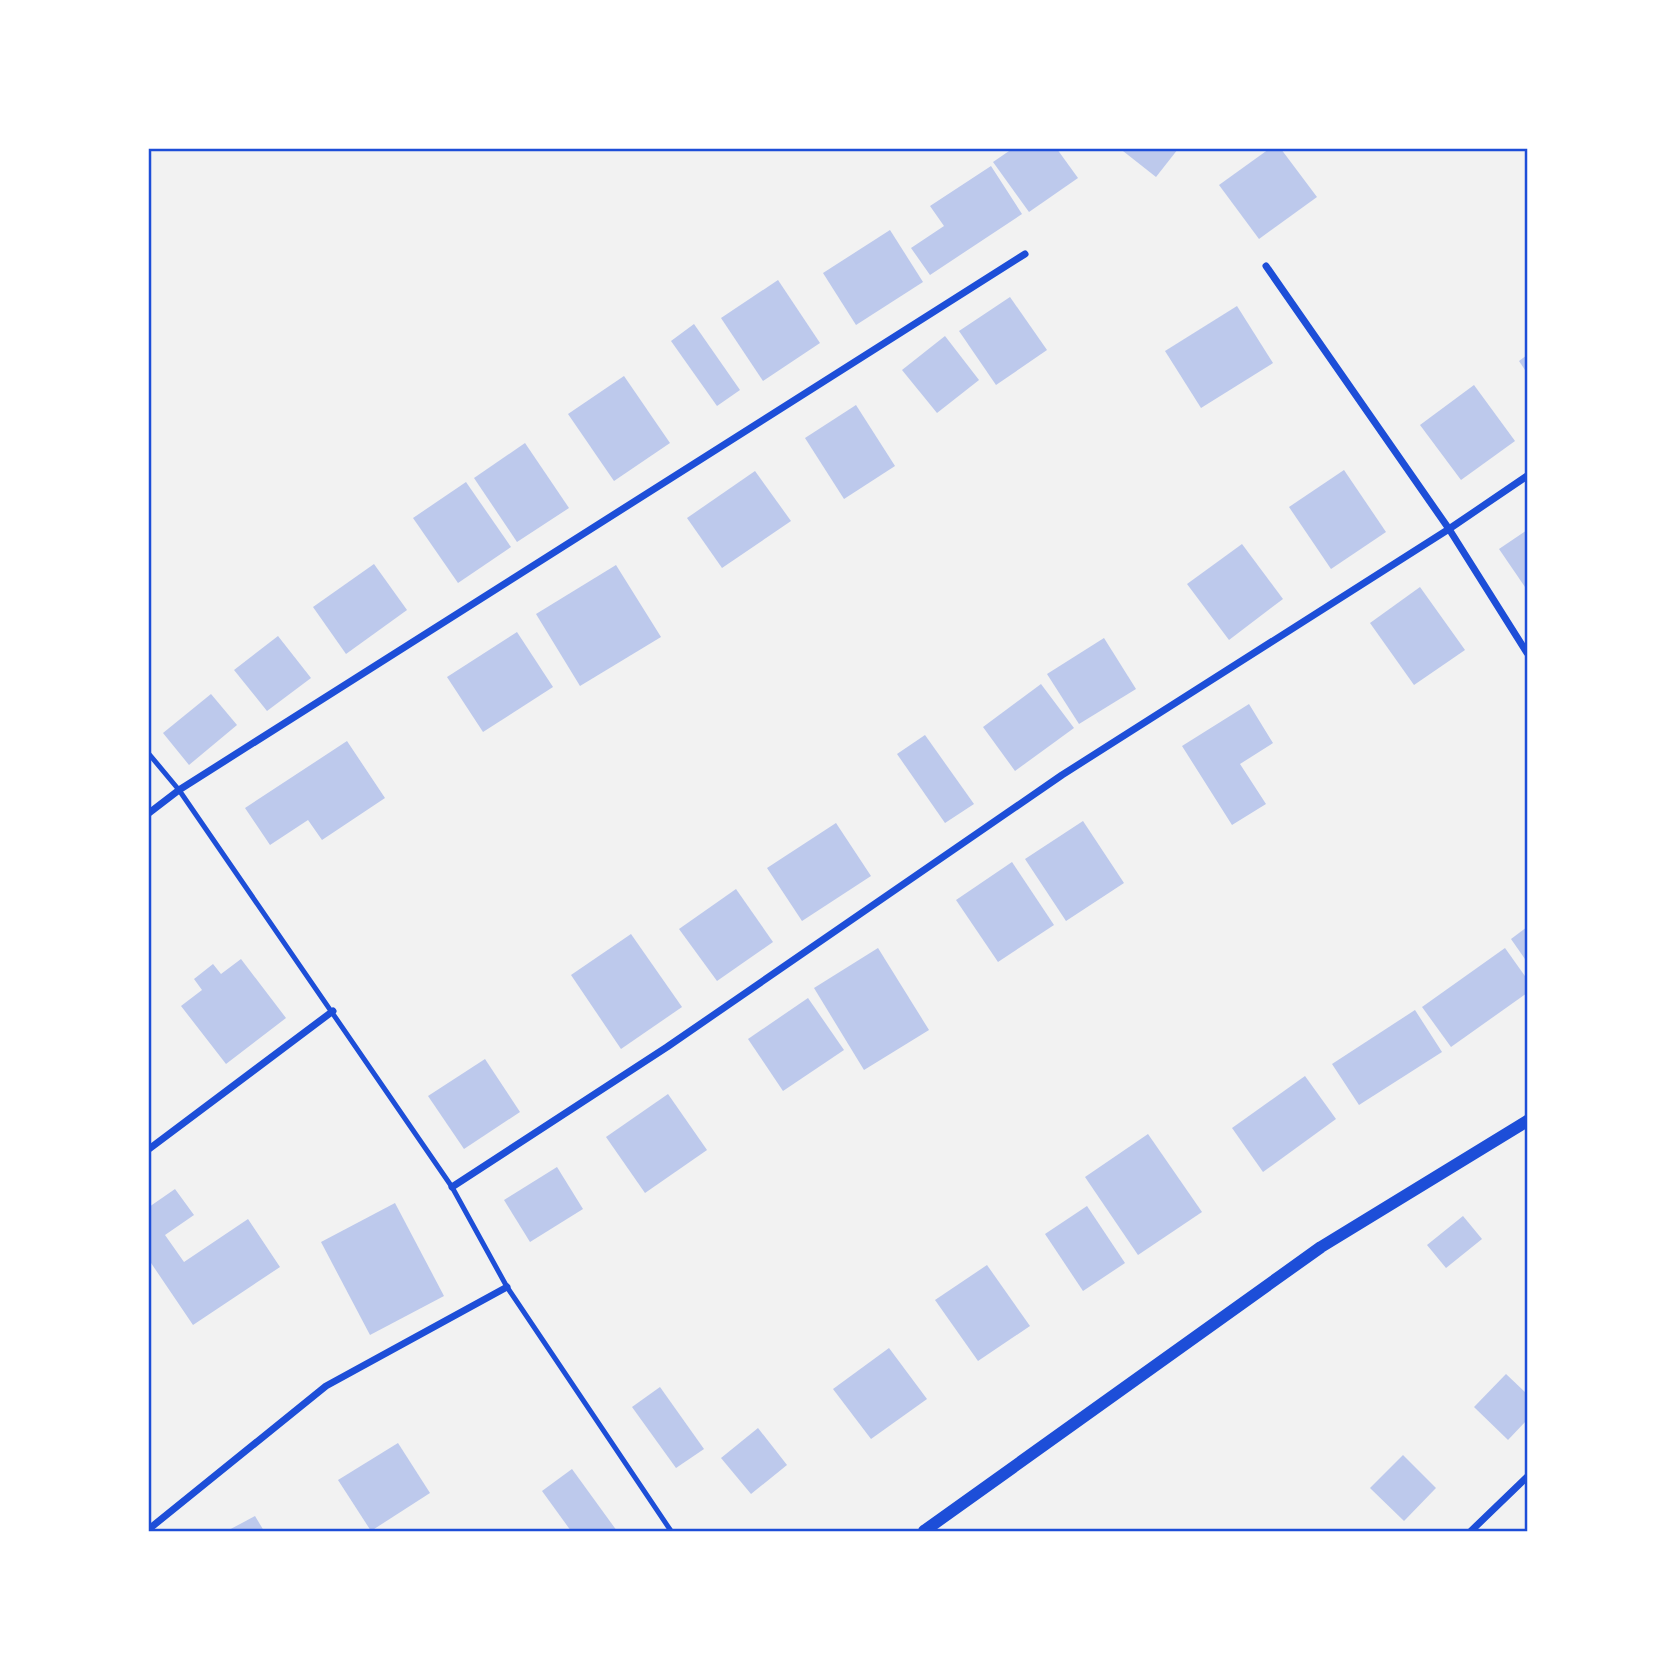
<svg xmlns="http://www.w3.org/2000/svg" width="1676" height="1680" font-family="Inter,sans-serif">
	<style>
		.building { fill: #bdc9ec }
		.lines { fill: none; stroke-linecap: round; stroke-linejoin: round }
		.service { stroke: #1d4ed8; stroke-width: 5 }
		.minor { stroke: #1d4ed8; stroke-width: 7 }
		.tertiary { stroke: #1d4ed8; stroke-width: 12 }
		.neatline { fill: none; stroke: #1d4ed8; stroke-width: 2.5 }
	</style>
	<rect width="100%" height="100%" fill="#f2f2f2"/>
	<g class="building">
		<path d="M1012,149H1057L1078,178L1029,212L993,162Z"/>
		<path d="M1125,149H1178L1156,177L1123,151Z"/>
		<path d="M1269,149H1281L1317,197L1259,239L1219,185Z"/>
		<path d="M991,166L1022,214L930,275L911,248L944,226L930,206Z"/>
		<path d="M890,230L923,282L856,325L823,273Z"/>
		<path d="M778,280L820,343L763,381L721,318Z"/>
		<path d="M1010,297L1047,350L996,385L959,331Z"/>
		<path d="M1237,306L1273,363L1201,408L1165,351Z"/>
		<path d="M694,324L740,390L717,406L671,341Z"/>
		<path d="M945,336L979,380L937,413L902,370Z"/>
		<path d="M1527,355V373L1519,361Z"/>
		<path d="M624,376L670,443L614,481L568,414Z"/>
		<path d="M1474,385L1515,441L1461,480L1420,425Z"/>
		<path d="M856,405L895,466L844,499L805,438Z"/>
		<path d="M525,443L569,508L517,542L474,478Z"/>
		<path d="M1344,470L1386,532L1331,569L1289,507Z"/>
		<path d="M755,471L791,521L722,568L687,518Z"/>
		<path d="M466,482L511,547L458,583L413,518Z"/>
		<path d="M1527,530V585L1525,587L1499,549Z"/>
		<path d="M1242,544L1283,599L1229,640L1187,584Z"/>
		<path d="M374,564L407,610L346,654L313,607Z"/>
		<path d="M616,565L661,637L580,686L536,614Z"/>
		<path d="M1420,587L1465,650L1414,685L1370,623Z"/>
		<path d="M517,632L553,687L483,732L447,677Z"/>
		<path d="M278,636L311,678L267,711L234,670Z"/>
		<path d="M1104,638L1136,689L1079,724L1047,674Z"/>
		<path d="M1041,684L1074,728L1015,771L983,727Z"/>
		<path d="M211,694L237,725L189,765L163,733Z"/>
		<path d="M1249,704L1273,743L1240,764L1266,804L1232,825L1182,746Z"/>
		<path d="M925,735L974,804L945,823L897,754Z"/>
		<path d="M347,741L385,798L322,840L308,820L270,845L245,808Z"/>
		<path d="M1083,821L1124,883L1066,921L1025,859Z"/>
		<path d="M836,823L871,876L802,921L767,868Z"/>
		<path d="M1012,862L1054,925L998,962L956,900Z"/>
		<path d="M736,889L773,942L717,981L679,929Z"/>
		<path d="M1527,927V962L1511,939Z"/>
		<path d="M631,934L682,1007L621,1049L571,975Z"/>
		<path d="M878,948L929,1030L864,1070L814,988Z"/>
		<path d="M1505,948L1527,979V993L1451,1047L1422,1007Z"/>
		<path d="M241,959L286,1018L226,1064L181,1006L202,990L194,979L213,964L221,974Z"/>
		<path d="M808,998L844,1050L783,1091L748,1039Z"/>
		<path d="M1415,1010L1442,1052L1359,1105L1332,1064Z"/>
		<path d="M485,1059L520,1112L464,1149L428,1096Z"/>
		<path d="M1305,1076L1336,1119L1263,1172L1232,1128Z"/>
		<path d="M668,1094L707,1150L645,1193L606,1137Z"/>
		<path d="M1148,1134L1202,1212L1138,1255L1085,1177Z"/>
		<path d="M557,1167L583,1209L530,1242L504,1200Z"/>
		<path d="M175,1189L194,1215L165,1235L184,1262L248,1219L280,1267L193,1325L149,1260V1207Z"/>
		<path d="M395,1203L444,1296L370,1335L321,1242Z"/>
		<path d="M1087,1206L1125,1263L1083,1291L1045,1234Z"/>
		<path d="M1463,1216L1482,1239L1446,1268L1427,1245Z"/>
		<path d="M987,1265L1030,1326L978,1361L935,1300Z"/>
		<path d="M889,1348L927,1399L871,1439L833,1389Z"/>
		<path d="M1506,1374L1527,1394V1420L1508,1440L1474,1407Z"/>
		<path d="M660,1387L704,1449L676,1468L632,1407Z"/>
		<path d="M758,1428L787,1465L751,1494L721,1458Z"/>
		<path d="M398,1443L430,1493L371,1531L338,1480Z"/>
		<path d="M1403,1455L1436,1488L1404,1521L1370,1488Z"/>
		<path d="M572,1469L617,1531H571L542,1491Z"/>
		<path d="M255,1516L264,1531H227Z"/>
	</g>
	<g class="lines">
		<path class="service" d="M149,754L179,790L452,1187L507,1287L671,1531"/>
		<g class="minor">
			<path d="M1266,266L1449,529L1527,653"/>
			<path d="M149,813L179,790L1025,254"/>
			<path d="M149,1149L333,1011"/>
			<path d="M452,1187L667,1047L1062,775L1449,529L1527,476"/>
			<path d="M149,1529L326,1386L507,1287"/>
			<path d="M1471,1531L1527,1477"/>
		</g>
		<path class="tertiary" d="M924,1531L1321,1247L1527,1121"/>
	</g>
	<rect width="1676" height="1680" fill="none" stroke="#ffffff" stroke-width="301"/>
	<rect x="150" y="150" width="1376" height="1380" class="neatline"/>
</svg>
